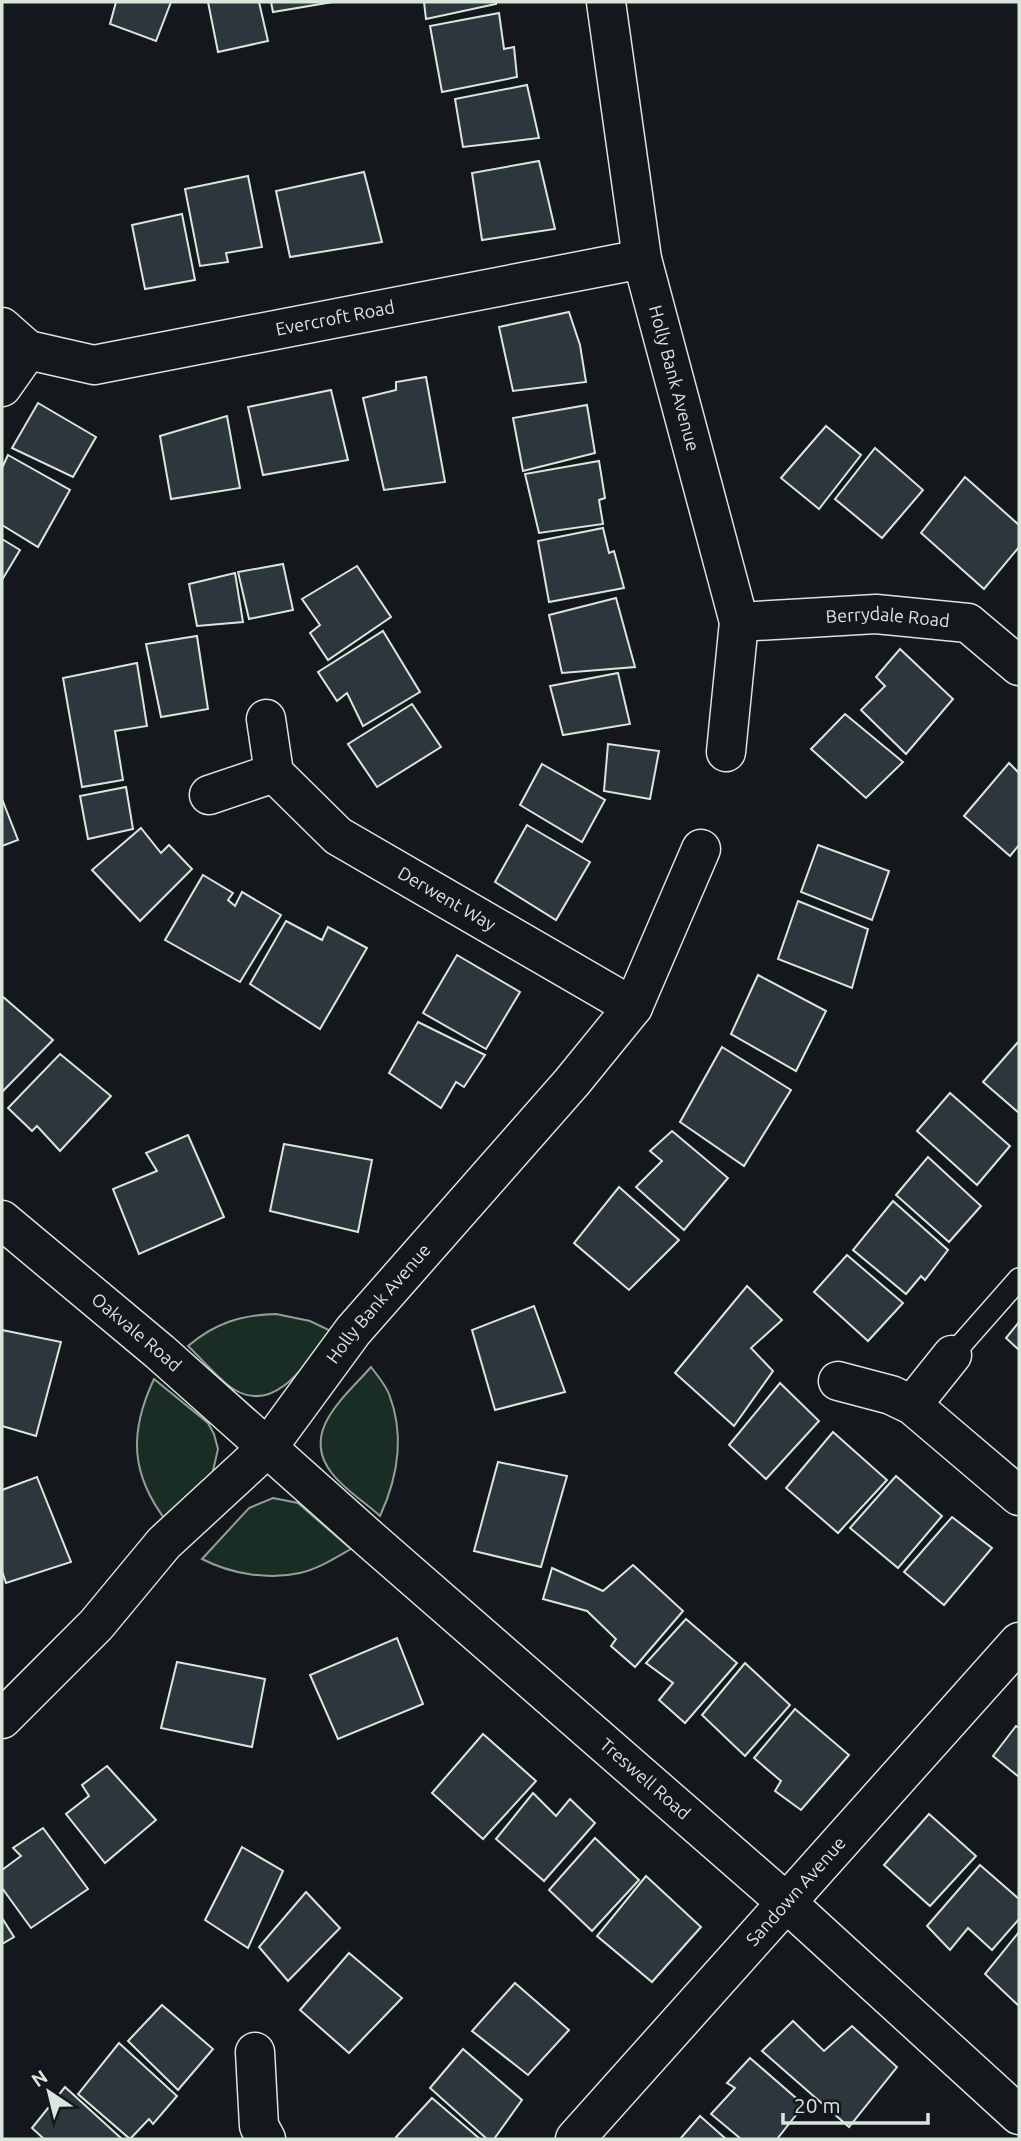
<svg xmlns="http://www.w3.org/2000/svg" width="1021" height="2141" font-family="Ubuntu,sans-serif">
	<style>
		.green { fill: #1a2d24; stroke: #939e99; stroke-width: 2 }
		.building { fill: #2c363c; stroke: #d8e6dc; stroke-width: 2 }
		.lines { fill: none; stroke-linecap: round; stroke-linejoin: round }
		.service-casing { stroke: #d8e6dc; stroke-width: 24 }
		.minor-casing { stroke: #d8e6dc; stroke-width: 41 }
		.service { stroke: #14181c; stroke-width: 21 }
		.minor { stroke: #14181c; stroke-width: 38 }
		.labels { text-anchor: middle; stroke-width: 5; stroke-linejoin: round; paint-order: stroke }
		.street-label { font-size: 18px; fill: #d8e6dc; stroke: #14181c }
	</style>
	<rect width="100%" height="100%" fill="#14181c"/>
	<g class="green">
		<path d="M276,1314L310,1321L331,1331C309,1358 278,1415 235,1390C221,1382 201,1358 188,1346C215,1323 241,1315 276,1314Z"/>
		<path d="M371,1367C377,1375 385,1384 389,1394C405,1435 398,1477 380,1516C365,1502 343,1489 331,1472C300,1431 345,1397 371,1367Z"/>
		<path d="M154,1379L208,1423L214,1434L218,1449L212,1475L167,1522C130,1474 129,1432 154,1379Z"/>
		<path d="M273,1498L298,1503L351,1549C335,1558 318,1569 300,1573C268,1580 231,1574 202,1559L249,1508Z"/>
	</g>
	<g class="building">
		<path d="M116,2H171L156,41L110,24Z"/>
		<path d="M208,2H259L268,41L218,52Z"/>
		<path d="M271,2H333L273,12Z"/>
		<path d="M424,2H496V4L426,19Z"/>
		<path d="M499,13L504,49L514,47L517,77L442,92L430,26Z"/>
		<path d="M527,85L539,138L463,147L455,99Z"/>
		<path d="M539,161L555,229L482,240L472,173Z"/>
		<path d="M364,172L382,242L290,257L276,191Z"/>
		<path d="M248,176L262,247L226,253L228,262L200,266L185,189Z"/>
		<path d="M182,214L195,280L145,289L132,225Z"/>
		<path d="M569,312L580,345L586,382L513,391L499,327Z"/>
		<path d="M426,377L445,482L384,490L363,398L396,390V382Z"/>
		<path d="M331,390L348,460L263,475L248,407Z"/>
		<path d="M38,403L96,437L73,477L12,448Z"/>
		<path d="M587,405L595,453L523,471L513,418Z"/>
		<path d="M227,416L240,488L171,499L160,436Z"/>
		<path d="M826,426L861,455L819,509L781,478Z"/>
		<path d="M875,448L923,490L882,538L835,499Z"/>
		<path d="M8,455L70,490L38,547L2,525V468Z"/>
		<path d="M599,461L605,498L599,500L603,524L539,533L525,474Z"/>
		<path d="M965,477L1019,525V547L984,589L921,533Z"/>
		<path d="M603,528L609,553L614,551L624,588L549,602L538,541Z"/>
		<path d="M2,539L20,550L2,580Z"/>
		<path d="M283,564L293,610L249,619L238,572Z"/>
		<path d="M357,566L391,617L328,660L310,633L320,625L302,599Z"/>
		<path d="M235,573L243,622L197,626L189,584Z"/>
		<path d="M616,598L635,667L562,673L549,615Z"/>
		<path d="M383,631L420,692L363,726L347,693L337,701L318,672Z"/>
		<path d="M197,636L208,709L161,717L146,644Z"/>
		<path d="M900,649L953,699L906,754L861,710L885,686L876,677Z"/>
		<path d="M137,663L147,726L115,731L123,780L82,787L63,678Z"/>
		<path d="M618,673L630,724L563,735L550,686Z"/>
		<path d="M412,704L441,747L377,787L348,744Z"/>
		<path d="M845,714L903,762L866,798L811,749Z"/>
		<path d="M608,744L659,751L650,799L604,791Z"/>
		<path d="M1009,763L1019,773V845L1010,856L964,816Z"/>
		<path d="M542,764L605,800L582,842L520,805Z"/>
		<path d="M126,787L133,829L88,839L80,796Z"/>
		<path d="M2,799L18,840L2,846Z"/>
		<path d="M527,825L590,862L556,920L495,882Z"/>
		<path d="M141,828L161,853L169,845L192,869L140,921L92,870Z"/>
		<path d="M818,845L889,871L872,920L801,892Z"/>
		<path d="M203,875L233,893L228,900L235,906L242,892L281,915L240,982L165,940Z"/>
		<path d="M798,901L868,929L852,988L778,959Z"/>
		<path d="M286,921L322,940L328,927L367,948L320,1029L250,984Z"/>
		<path d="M457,955L520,992L486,1049L423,1013Z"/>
		<path d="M758,975L826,1011L796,1071L731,1034Z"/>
		<path d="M2,996L53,1040L2,1092Z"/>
		<path d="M418,1022L485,1055L464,1087L456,1082L441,1108L389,1073Z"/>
		<path d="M1019,1041V1113L983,1082Z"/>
		<path d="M722,1047L791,1090L744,1166L680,1122Z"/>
		<path d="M60,1054L111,1096L60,1151L37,1126L32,1131L8,1108Z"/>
		<path d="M950,1093L1010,1146L977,1185L917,1131Z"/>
		<path d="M672,1131L728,1178L684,1230L636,1187L662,1161L650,1151Z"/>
		<path d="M188,1135L224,1217L139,1254L113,1189L157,1171L146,1153Z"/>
		<path d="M284,1144L372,1160L358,1232L270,1211Z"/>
		<path d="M928,1157L981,1206L949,1242L896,1195Z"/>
		<path d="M619,1187L679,1240L629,1290L574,1243Z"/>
		<path d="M893,1201L948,1250L925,1280L921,1276L906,1294L853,1250Z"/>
		<path d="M847,1255L903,1303L868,1341L814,1292Z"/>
		<path d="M747,1286L782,1320L751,1348L773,1371L734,1426L675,1373Z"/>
		<path d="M534,1306L565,1392L495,1410L472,1330Z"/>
		<path d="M1019,1322V1350L1006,1338Z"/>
		<path d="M2,1330L61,1342L36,1436L2,1426Z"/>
		<path d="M780,1383L819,1421L766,1479L729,1445Z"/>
		<path d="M833,1432L887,1480L838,1533L786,1488Z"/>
		<path d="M498,1462L567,1476L541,1567L474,1551Z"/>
		<path d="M896,1476L942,1516L898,1568L850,1528Z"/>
		<path d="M37,1477L71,1562L6,1583L2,1571V1490Z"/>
		<path d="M952,1517L992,1548L944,1605L904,1572Z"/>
		<path d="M633,1565L683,1611L635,1667L611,1646L616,1639L587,1611L543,1599L552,1568L603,1591Z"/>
		<path d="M686,1619L737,1663L685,1723L659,1700L673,1683L646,1663Z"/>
		<path d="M397,1638L423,1704L338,1739L310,1675Z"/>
		<path d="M177,1662L265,1679L252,1747L161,1728Z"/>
		<path d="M745,1663L790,1705L745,1756L702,1715Z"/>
		<path d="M795,1709L849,1755L801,1810L775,1791L781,1781L754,1758Z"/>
		<path d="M1016,1726L1019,1728V1777L993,1756Z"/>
		<path d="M483,1734L536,1781L483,1839L432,1793Z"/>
		<path d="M107,1766L156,1820L105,1863L66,1814L89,1796L82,1785Z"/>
		<path d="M533,1793L556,1816L570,1799L595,1823L544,1881L496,1839Z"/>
		<path d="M929,1814L976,1856L930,1906L884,1865Z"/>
		<path d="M43,1828L88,1889L31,1928L2,1888V1870L21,1856L13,1848Z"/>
		<path d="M595,1838L639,1880L592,1931L549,1890Z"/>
		<path d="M242,1847L283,1871L248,1948L205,1920Z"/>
		<path d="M980,1865L1019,1899V1919L992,1950L968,1928L950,1950L927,1926Z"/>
		<path d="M646,1876L701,1927L652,1982L597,1936Z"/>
		<path d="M306,1892L340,1928L288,1981L259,1947Z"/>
		<path d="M2,1918L14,1937L2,1944Z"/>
		<path d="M1019,1932V2006L985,1974Z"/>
		<path d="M349,1953L402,1998L349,2053L300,2010Z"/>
		<path d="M515,1983L569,2030L528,2075L472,2031Z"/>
		<path d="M162,2005L213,2049L178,2090L128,2041Z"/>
		<path d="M793,2021L824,2051L852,2026L897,2067L849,2127L762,2051Z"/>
		<path d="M119,2043L177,2096L153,2124L149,2119L130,2139L78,2094Z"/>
		<path d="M463,2049L522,2100L494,2139H487L430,2088Z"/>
		<path d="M750,2058L804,2105L777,2139H741L711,2114L735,2088L727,2083Z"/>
		<path d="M65,2087L122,2139H44L32,2128Z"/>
		<path d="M432,2098L480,2139H399L396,2137Z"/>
		<path d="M700,2116L726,2139H680Z"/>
	</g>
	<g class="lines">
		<g class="service-casing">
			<path id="service" d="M952,1355L1019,1279"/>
		</g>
		<g class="minor-casing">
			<g id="minor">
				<path id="s1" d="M606,2L642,259L739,622L726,752"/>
				<path id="s2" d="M2,327L28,350L94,365L642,259"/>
				<path d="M2,387L28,350"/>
				<path id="s3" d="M739,622L876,614L968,623L1019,666"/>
				<path id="s4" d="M266,719L274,773L338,836L633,1007"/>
				<path d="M209,795L274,773"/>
				<path id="s5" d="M2,1220L160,1352L372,1541L787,1903L1019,2115"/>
				<path d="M838,1381L891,1395L912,1405L1019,1496"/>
				<path d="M912,1405L952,1355"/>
				<path id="s6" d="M2,1719L96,1625L164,1543L268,1447L353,1331L572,1082L633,1007L701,849"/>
				<path d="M255,2052L259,2126L266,2139"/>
				<path id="s7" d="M575,2139L1019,1642"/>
			</g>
		</g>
		<use href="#service" class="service"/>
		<use href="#minor" class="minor"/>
	</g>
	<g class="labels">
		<g class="street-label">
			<text dy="6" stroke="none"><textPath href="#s2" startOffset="348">Evercroft Road</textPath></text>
			<text dy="6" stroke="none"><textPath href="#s1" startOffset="383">Holly Bank Avenue</textPath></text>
			<text dy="6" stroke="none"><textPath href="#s3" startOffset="149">Berrydale Road</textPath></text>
			<text dy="6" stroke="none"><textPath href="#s4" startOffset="270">Derwent Way</textPath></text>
			<text dy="6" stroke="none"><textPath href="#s6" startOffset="562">Holly Bank Avenue</textPath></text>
			<text dy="6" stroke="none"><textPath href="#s5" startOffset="175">Oakvale Road</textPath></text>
			<text dy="6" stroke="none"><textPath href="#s5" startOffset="852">Treswell Road</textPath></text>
			<text dy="6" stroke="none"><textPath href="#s7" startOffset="332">Sandown Avenue</textPath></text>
		</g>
	</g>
	<rect width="1021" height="2141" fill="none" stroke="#d8e6dc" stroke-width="7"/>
	<g transform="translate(49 2092) rotate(325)" stroke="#14181c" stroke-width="5" paint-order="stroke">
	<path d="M0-5L12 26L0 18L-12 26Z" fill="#d8e6dc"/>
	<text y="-10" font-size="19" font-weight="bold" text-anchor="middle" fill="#d8e6dc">N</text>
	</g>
	<path d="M783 2113v10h145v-10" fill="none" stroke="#d8e6dc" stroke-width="3.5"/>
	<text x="794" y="2113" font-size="21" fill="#d8e6dc" stroke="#14181c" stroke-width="5" paint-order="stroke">20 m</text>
</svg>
